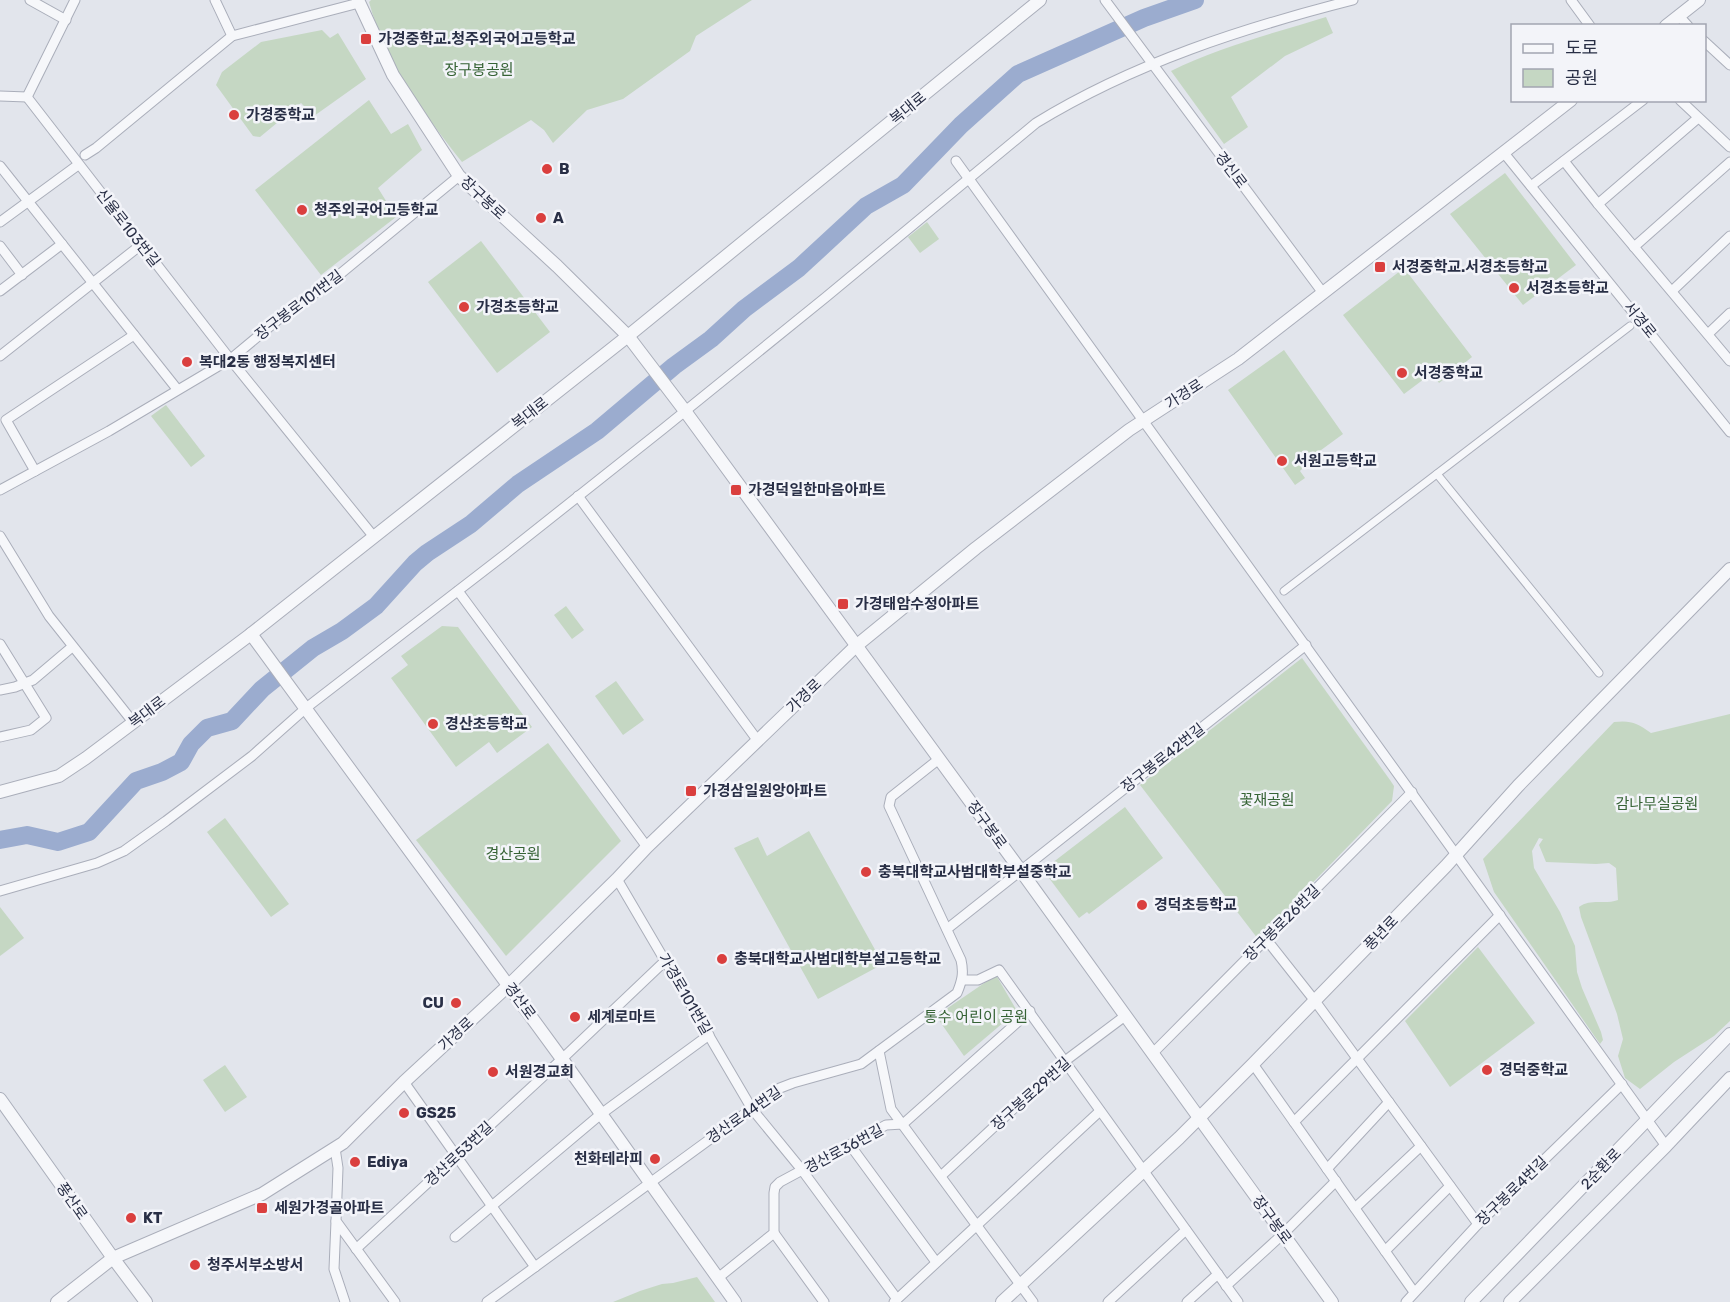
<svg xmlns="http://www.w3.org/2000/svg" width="1730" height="1302" font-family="Rubik,'Noto Sans KR',sans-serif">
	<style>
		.green { fill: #c5d7c3 }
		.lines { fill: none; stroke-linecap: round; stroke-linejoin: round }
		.river { stroke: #9baccf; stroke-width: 18 }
		.pedestrian-casing { stroke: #aaaeba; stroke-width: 9 }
		.minor-casing { stroke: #aaaeba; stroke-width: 11 }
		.tertiary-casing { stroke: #aaaeba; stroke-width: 14 }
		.pedestrian { stroke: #f6f7fa; stroke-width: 7 }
		.minor { stroke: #f6f7fa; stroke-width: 9 }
		.tertiary { stroke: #f6f7fa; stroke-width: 12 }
		.poi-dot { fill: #da3f3e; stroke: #f3f4f9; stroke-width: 2 }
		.labels { text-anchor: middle; stroke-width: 5; stroke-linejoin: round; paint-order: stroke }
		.poi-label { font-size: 15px; font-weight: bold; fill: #292f46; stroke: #f3f4f9; text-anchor: start }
		.park-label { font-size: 15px; fill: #366335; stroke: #f3f4f9 }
		.street-label { font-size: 15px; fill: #292f46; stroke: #f3f4f9 }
	</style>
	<rect width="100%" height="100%" fill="#e2e5ec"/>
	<g class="green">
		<path d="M371,0H752L696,36L690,51L623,99L587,110L553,143L544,130L531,120L462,162C424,114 385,61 369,2Z"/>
		<path d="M1326,17L1333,33L1285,56L1231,97L1248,127L1224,144L1171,71C1219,47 1274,33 1326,17Z"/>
		<path d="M322,30L330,38L338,33L366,79L314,116L301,103L260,137L253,136L216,85L222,72L261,42Z"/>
		<path d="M369,100L391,134L408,124L422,150L378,188L396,217L321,275L255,190Z"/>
		<path d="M1505,173L1576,265L1523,305L1450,214Z"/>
		<path d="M927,222L939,239L920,253L908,237Z"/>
		<path d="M481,241L550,332L497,373L428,282Z"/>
		<path d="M1404,268L1472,357L1439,383L1432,373L1404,394L1343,315Z"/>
		<path d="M1284,350L1343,434L1302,464L1304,467L1300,471L1305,478L1295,485L1228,390Z"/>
		<path d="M166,405L205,456L191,467L151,416Z"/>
		<path d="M566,606L584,630L572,639L554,615Z"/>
		<path d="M442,626L458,627L532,727L497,753L489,742L456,767L391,678L408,665L401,656Z"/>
		<path d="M1302,658L1390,780L1394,786L1392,801L1258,939L1140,785Z"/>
		<path d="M616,681L644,720L623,735L595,696Z"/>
		<path d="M1730,714V1021L1714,1036L1674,1062L1640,1089L1625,1078L1618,1056L1623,1039L1617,1014L1581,917L1579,907C1591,898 1605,905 1618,900L1616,868L1609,863L1596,864L1546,862L1539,845L1543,839L1539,838L1532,851L1534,868L1560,912L1575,946L1577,972L1582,988L1601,1032L1603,1040L1600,1044L1494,892L1483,859L1614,722C1631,720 1637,723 1651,733Z"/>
		<path d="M548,743L621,841L506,956L416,840Z"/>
		<path d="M1125,807L1163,858L1089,914L1087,912L1079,918L1043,870Z"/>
		<path d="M225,818L289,904L271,917L207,832Z"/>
		<path d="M809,831L883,964L818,999L734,848L758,837L767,856Z"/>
		<path d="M0,907L24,938L0,956Z"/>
		<path d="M1478,947L1535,1023L1450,1087L1405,1021Z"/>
		<path d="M996,975L1017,1011L964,1056L936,1016Z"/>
		<path d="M225,1065L247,1097L225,1112L203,1080Z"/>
		<path d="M697,1277L715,1302H613L640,1291L662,1284L673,1283Z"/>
	</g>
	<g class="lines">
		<path class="river" d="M0,840L27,835L58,842L89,832L136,781L162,772L181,762L191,744L207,728L232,721L262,689L313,648L342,631L376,606L415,563L427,553L471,524L518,484L597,431L674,366L711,339L744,309L799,268L866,206L903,185L961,125L1018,74L1144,18L1195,0"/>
		<g class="pedestrian-casing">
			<g id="pedestrian">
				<path d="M1437,474L1599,673"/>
				<path d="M1284,591L1630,326"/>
			</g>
		</g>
		<g class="minor-casing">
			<g id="minor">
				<path d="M30,0L66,20"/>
				<path d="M215,0L232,36"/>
				<path d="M1105,0L1323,293"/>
				<path d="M1571,0L1590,26"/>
				<path d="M1679,16L1688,26"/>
				<path d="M1704,41L1730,65"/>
				<path d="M0,96L27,97"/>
				<path d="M27,97L230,359L374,537"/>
				<path d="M27,97L75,0"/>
				<path d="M1680,100L1730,147"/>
				<path d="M1504,153L1730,432"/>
				<path d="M85,155L96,148L232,36L359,3"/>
				<path d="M956,161L1666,1146"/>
				<path d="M1564,161L1598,204L1730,361"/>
				<path d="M0,166L177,389"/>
				<path d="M1531,186L1643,100"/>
				<path d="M1598,204L1698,118"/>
				<path d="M0,222L78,165"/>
				<path d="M0,246L22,275"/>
				<path d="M1634,247L1730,162"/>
				<path d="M0,291L62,244"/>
				<path d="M1672,291L1730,236"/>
				<path d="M1708,334L1730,313"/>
				<path d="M0,356L142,244"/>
				<path d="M35,471L6,420L134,335"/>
				<path d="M0,490L109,431L232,358L280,318L328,284L459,176"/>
				<path d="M578,496L758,741"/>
				<path d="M0,536L49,616L133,722"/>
				<path d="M458,591L647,847"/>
				<path d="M0,644L46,718L31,730L0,737"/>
				<path d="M0,690L15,687L33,680L72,647"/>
				<path d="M617,879L752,1109L802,1170L897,1299"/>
				<path d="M0,891L97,863L124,851L166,821L252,756L306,708L508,552L663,429L826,297L1036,123C1134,63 1243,28 1353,0"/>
				<path d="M947,929L1306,645"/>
				<path d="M1266,939L1315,1001L1478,1224"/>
				<path d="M962,980H978L999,970L1238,1302"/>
				<path d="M879,1051L891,1109L1033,1302"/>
				<path d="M1152,1054L1412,792"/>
				<path d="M1253,1064L1414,1292"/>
				<path d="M404,1082L535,1267"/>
				<path d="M1294,1122L1500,915"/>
				<path d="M850,1145L936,1262"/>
				<path d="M335,1148L338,1168L336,1221L395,1302"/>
				<path d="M1327,1169L1389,1102"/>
				<path d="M941,1176L1065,1061L1125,1016"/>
				<path d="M1355,1208L1421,1146"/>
				<path d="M336,1221L334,1269L345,1302"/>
				<path d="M774,1233L824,1302"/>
				<path d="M455,1237L601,1114L709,1035"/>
				<path d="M356,1249L562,1059L665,961"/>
				<path d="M1385,1251L1450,1186"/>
				<path d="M718,1278L774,1233V1193L775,1187L780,1182L886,1125L903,1124L1030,1011"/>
				<path d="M1226,1286L1283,1234L1336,1181"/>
				<path d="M487,1302L780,1088L793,1083L861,1064L957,993C962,981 964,973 961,960L889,806L891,797L939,759"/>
				<path d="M894,1302L1100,1111"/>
				<path d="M1108,1302L1186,1230"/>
				<path d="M1187,1302L1218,1274"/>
				<path d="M1406,1302L1478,1224L1622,1084"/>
			</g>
		</g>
		<g class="tertiary-casing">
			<g id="tertiary">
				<path d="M358,0L393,75L459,176L557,266L628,336L685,411L1021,871L1332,1302"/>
				<path d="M1666,26L1699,0"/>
				<path d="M251,634L562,1059L735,1302"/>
				<path d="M0,792L59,776L86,758L251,634L628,336L1040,0"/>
				<path d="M0,1099L113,1258L146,1302"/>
				<path d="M57,1302L113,1258L262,1194L343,1143L404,1082L509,985L617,879L647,847L856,646L976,548L1129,430L1238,359L1571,100"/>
				<path d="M1002,1302L1179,1138L1253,1064L1446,866L1518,786L1592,710L1730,569"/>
				<path d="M1471,1302L1730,1034"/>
				<path d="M1510,1302L1666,1146L1730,1078"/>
			</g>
		</g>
		<use href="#pedestrian" class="pedestrian"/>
		<use href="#minor" class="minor"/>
		<use href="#tertiary" class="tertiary"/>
	</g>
	<g class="poi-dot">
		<rect x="360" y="33" width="12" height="12" rx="3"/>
		<circle cx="234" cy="115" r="6"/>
		<circle cx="547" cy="169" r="6"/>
		<circle cx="302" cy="210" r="6"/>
		<circle cx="541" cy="218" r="6"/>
		<rect x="1374" y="261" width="12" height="12" rx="3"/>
		<circle cx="1514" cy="288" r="6"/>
		<circle cx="464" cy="307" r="6"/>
		<circle cx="187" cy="362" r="6"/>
		<circle cx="1402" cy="373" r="6"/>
		<circle cx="1282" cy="461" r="6"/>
		<rect x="730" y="484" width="12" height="12" rx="3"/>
		<rect x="837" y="598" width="12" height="12" rx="3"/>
		<circle cx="433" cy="724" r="6"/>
		<rect x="685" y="785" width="12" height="12" rx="3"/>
		<circle cx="866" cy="872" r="6"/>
		<circle cx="1142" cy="905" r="6"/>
		<circle cx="722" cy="959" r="6"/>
		<circle cx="456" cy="1003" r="6"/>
		<circle cx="575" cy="1017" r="6"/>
		<circle cx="1487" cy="1070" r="6"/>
		<circle cx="493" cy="1072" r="6"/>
		<circle cx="404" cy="1113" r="6"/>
		<circle cx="655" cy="1159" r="6"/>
		<circle cx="355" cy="1162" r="6"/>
		<rect x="256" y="1202" width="12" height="12" rx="3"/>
		<circle cx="131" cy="1218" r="6"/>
		<circle cx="195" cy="1265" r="6"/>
	</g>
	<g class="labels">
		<g class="poi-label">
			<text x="378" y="44">가경중학교.청주외국어고등학교</text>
			<text x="246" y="120">가경중학교</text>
			<text x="559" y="174">B</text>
			<text x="314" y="215">청주외국어고등학교</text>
			<text x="553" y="223">A</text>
			<text x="1392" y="272">서경중학교.서경초등학교</text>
			<text x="1526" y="293">서경초등학교</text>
			<text x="476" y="312">가경초등학교</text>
			<text x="199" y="367">복대2동 행정복지센터</text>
			<text x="1414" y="378">서경중학교</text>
			<text x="1294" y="466">서원고등학교</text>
			<text x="748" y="495">가경덕일한마음아파트</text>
			<text x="855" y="609">가경태암수정아파트</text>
			<text x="445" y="729">경산초등학교</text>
			<text x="703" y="796">가경삼일원앙아파트</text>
			<text x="878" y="877">충북대학교사범대학부설중학교</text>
			<text x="1154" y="910">경덕초등학교</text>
			<text x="734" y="964">충북대학교사범대학부설고등학교</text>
			<text x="444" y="1008" text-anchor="end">CU</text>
			<text x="587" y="1022">세계로마트</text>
			<text x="1499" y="1075">경덕중학교</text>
			<text x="505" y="1077">서원경교회</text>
			<text x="416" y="1118">GS25</text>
			<text x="643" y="1164" text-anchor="end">천화테라피</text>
			<text x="367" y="1167">Ediya</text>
			<text x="274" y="1213">세원가경골아파트</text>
			<text x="143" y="1223">KT</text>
			<text x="207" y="1270">청주서부소방서</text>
		</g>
		<g class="park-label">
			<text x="479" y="75">장구봉공원</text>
			<text x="1267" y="805">꽃재공원</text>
			<text x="1657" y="809">감나무실공원</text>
			<text x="513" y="859">경산공원</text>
			<text x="976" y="1022">통수 어린이 공원</text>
		</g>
		<g class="street-label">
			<text transform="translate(908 108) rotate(-39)" y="5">복대로</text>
			<text transform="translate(1231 170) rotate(53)" y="5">경신로</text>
			<text transform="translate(483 198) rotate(43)" y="5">장구봉로</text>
			<text transform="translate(128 228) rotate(52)" y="5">신율로103번길</text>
			<text transform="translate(299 305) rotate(-37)" y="5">장구봉로101번길</text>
			<text transform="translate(1640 320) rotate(51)" y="5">서경로</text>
			<text transform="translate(1184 394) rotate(-33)" y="5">가경로</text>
			<text transform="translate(530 413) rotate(-38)" y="5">복대로</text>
			<text transform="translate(804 696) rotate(-44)" y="5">가경로</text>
			<text transform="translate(147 712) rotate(-37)" y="5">복대로</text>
			<text transform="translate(1163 758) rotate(-38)" y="5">장구봉로42번길</text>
			<text transform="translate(987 825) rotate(54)" y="5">장구봉로</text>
			<text transform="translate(1282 923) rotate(-45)" y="5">장구봉로26번길</text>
			<text transform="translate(1381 933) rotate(-46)" y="5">풍년로</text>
			<text transform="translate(685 994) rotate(60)" y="5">가경로101번길</text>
			<text transform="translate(520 1001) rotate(54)" y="5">경산로</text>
			<text transform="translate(456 1034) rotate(-43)" y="5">가경로</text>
			<text transform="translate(1031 1094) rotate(-42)" y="5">장구봉로29번길</text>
			<text transform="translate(744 1115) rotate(-35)" y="5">경산로44번길</text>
			<text transform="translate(844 1149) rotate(-28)" y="5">경산로36번길</text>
			<text transform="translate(459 1154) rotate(-43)" y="5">경산로53번길</text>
			<text transform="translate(1601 1169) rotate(-46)" y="5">2순환로</text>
			<text transform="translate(1512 1191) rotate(-44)" y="5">장구봉로4번길</text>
			<text transform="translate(72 1201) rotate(55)" y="5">풍산로</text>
			<text transform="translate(1272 1220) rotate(54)" y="5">장구봉로</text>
		</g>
	</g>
	<rect x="1511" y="24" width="195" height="78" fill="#f3f4f9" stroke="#a2a5b1" stroke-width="1.5"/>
	<rect x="1523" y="44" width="30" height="9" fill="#f6f7fa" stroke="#a2a5b1" stroke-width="1.5"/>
	<text x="1565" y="54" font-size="18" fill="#292f46">도로</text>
	<rect x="1523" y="69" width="30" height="18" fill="#c5d7c3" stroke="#a2a5b1" stroke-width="1.5"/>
	<text x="1565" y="84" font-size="18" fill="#292f46">공원</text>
</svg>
